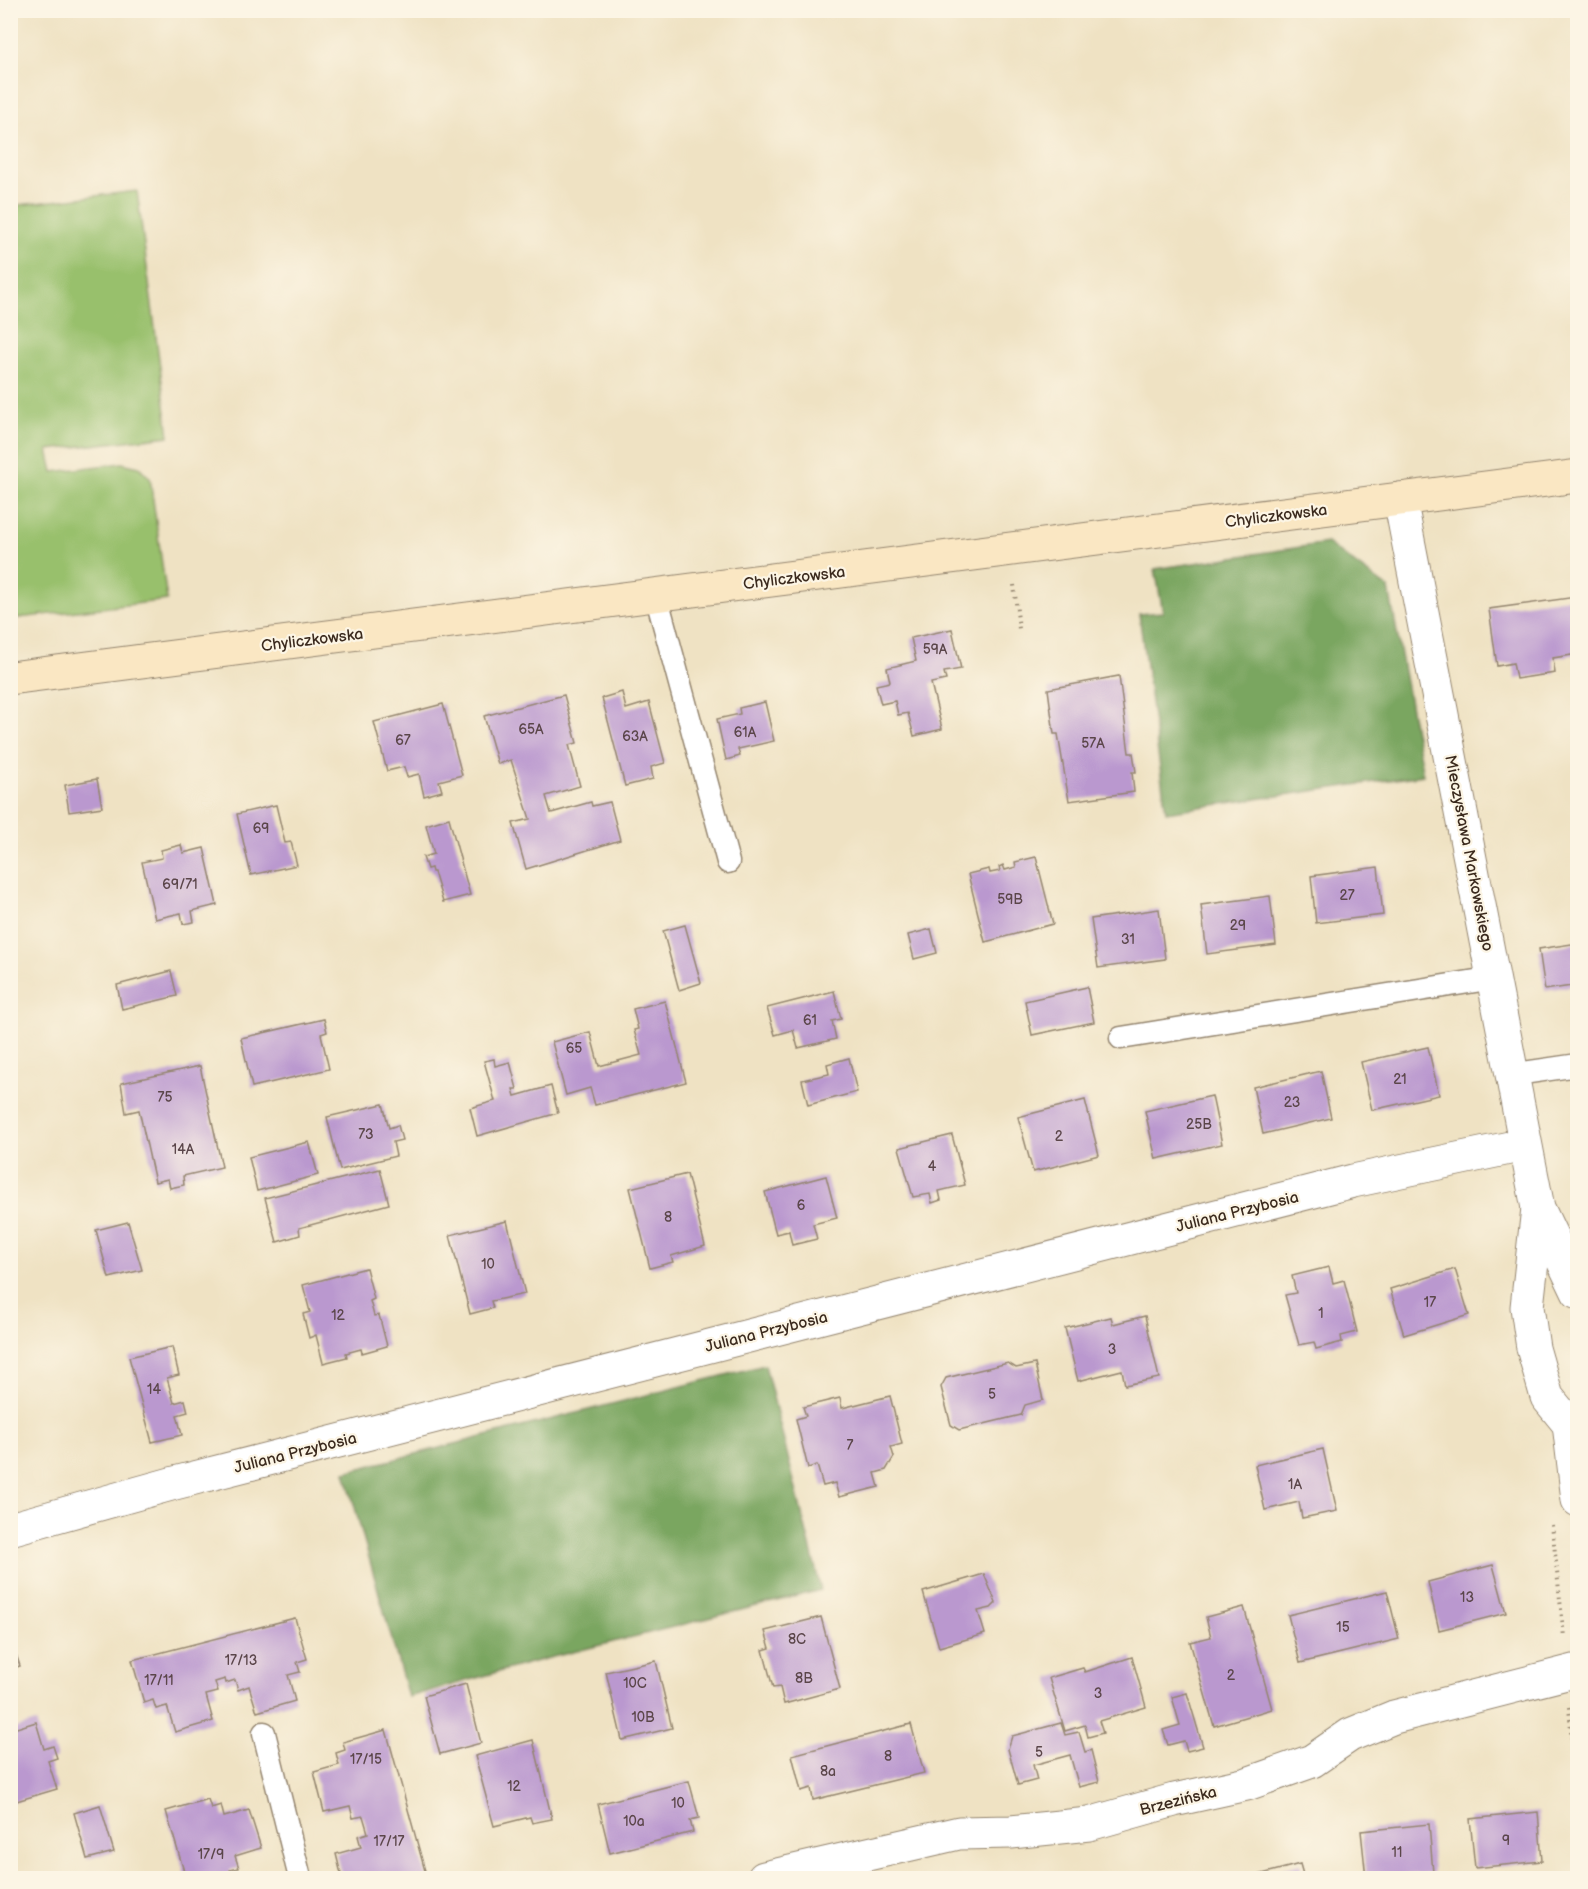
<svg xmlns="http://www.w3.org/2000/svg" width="1588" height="1889" font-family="'Balsamiq Sans',sans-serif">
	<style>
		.green { fill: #98c06c; stroke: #6a7545; stroke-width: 1.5 }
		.forest { fill: #7aa660; stroke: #5a683f; stroke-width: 1.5 }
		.building { fill: #ba98cf }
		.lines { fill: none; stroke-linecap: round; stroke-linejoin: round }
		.lane-casing { stroke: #958670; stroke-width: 25 }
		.street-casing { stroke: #958670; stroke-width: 35 }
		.secondary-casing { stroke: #958670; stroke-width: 35 }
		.path { stroke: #958670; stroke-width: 4; stroke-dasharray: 1.5 4.5; stroke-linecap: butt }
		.lane { stroke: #fff; stroke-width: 22 }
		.street { stroke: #fff; stroke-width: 33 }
		.secondary { stroke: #fae7c3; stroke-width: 33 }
		.labels { text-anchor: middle; stroke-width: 4.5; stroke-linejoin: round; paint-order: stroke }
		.number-label { font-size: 14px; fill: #5b464a }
		.street-label { font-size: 16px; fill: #3b2a1e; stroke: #fcf5e5 }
	</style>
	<rect width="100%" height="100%" fill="#fcf5e5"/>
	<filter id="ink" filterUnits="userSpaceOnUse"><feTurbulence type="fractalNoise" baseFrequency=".0167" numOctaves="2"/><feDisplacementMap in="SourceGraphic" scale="12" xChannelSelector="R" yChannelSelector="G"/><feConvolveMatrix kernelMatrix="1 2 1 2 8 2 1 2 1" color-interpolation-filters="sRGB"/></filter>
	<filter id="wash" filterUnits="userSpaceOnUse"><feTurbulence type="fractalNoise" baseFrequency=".008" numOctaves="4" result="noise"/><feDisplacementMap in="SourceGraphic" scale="24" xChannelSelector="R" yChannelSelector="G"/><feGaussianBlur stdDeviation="1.35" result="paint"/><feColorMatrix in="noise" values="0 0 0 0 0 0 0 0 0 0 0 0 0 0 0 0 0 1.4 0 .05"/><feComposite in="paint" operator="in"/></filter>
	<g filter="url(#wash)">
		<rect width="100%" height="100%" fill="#efe2c3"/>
		<path class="green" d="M137,191L169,436L48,450L53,472L122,463L139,467L150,478L167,600L11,619V206Z"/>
		<g class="forest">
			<path d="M1327,543L1389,589L1423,775L1166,812L1139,614L1163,612L1155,569Z"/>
			<path d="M765,1365L821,1590L541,1660L408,1697L345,1472Z"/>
		</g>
		<g id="blocks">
			<g class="building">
				<path d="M1576,597L1578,654L1553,658L1555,673L1516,679L1513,663L1497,666L1489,609Z"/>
				<path d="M952,629L961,669L944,672L946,680L931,683L942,729L914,736L908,713L898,715L895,701L881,704L876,685L890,682L887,668L916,661L911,638Z"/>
				<path d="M1119,676L1129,753H1133L1136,772H1132L1134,792L1069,801L1058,734H1054L1048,689Z"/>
				<path d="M622,692L626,709L649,702L665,763L651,767L653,779L625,786L602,698Z"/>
				<path d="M564,695L577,743L569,745L580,786L546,796L551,813L591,802L592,806L610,802L620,840L526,869L513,823L530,819L511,760L498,764L484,716Z"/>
				<path d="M765,702L774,741L738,749L740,756L726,760L717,719L740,714L739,708Z"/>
				<path d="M443,704L462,775L439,781L442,791L424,796L419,774L407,777L404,767L387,771L374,722Z"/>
				<path d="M97,779L102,807L69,812L65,785Z"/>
				<path d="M276,805L285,843L291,842L297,865L251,875L237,814Z"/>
				<path d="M449,818L470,895L443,902L434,872H432L431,868L427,869L423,857L434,854L426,825Z"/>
				<path d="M181,845L183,853L204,848L217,905L192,911L194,922L183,924L181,913L155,919L142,862L162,858L161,850Z"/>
				<path d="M1036,857L1053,924L985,942L968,874L989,869L990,873L1000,871L999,867L1003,865L1005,870L1016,867L1015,862Z"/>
				<path d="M1378,867L1383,915L1316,923L1311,876Z"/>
				<path d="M1270,896L1276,945L1207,954L1201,905Z"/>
				<path d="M1159,909L1165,959L1098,968L1091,919Z"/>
				<path d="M685,925L701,983L679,990L663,931Z"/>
				<path d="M931,929L937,953L914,959L908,935Z"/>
				<path d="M1578,943V985L1545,990L1539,949Z"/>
				<path d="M171,971L177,996L122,1009L117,985Z"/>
				<path d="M1087,987L1094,1022L1032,1035L1025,1001Z"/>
				<path d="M834,991L841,1019L832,1021L836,1039L798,1048L793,1030L775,1035L767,1008Z"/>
				<path d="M665,1001L686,1082L595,1105L590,1088L566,1095L552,1042L590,1032L599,1066L641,1055L634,1030L638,1029L633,1009Z"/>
				<path d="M324,1019L327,1032L321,1034L329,1069L252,1087L241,1038Z"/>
				<path d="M1428,1047L1439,1095L1372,1110L1361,1062Z"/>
				<path d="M849,1058L857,1092L808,1105L802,1080L829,1074L827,1064Z"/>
				<path d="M494,1059L495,1066L510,1062L517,1089H513L515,1096L551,1086L558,1113L477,1136L470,1108L495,1101L484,1061Z"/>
				<path d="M200,1066L222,1167L183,1176L184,1185L170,1188L168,1179L155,1182L139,1110L126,1113L121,1083Z"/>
				<path d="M1321,1071L1331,1118L1263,1134L1253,1087Z"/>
				<path d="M1212,1096L1222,1144L1156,1159L1145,1111Z"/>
				<path d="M1085,1100L1099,1155L1033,1172L1018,1117Z"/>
				<path d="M383,1104L389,1128L398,1125L402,1140L393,1142L396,1156L340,1170L327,1117Z"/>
				<path d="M952,1135L965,1185L939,1191L941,1200L932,1203L930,1194L913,1197L899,1148Z"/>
				<path d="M309,1142L318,1175L257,1191L249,1157Z"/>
				<path d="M380,1169L389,1204L299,1228L300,1235L277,1242L265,1198Z"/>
				<path d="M687,1174L705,1246L671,1256L673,1262L650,1268L630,1188Z"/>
				<path d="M826,1176L837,1218L813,1224L817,1239L792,1245L789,1231L776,1234L765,1192Z"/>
				<path d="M507,1221L525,1294L491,1301L493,1308L470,1314L450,1235Z"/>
				<path d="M128,1222L142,1270L109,1278L96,1230Z"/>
				<path d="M1329,1267L1333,1283L1344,1280L1357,1332L1341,1336L1342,1342L1316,1349L1314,1342L1299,1345L1285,1295L1296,1293L1292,1276Z"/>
				<path d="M366,1268L374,1299L370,1301L374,1316L379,1315L387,1346L362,1353L361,1349L346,1353L347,1357L323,1363L316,1335L309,1338L303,1314L310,1312L303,1285Z"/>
				<path d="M1455,1269L1469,1315L1404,1335L1390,1289Z"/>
				<path d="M1145,1316L1159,1378L1125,1385L1122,1370L1078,1381L1065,1328L1111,1317L1113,1324Z"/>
				<path d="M172,1347L179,1375L167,1378L174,1403L185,1400L188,1412L177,1415L182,1435L152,1442L129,1357Z"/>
				<path d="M1008,1363L1016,1368L1035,1364L1043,1400L1025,1405L1021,1415L959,1430L951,1425L941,1387L946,1378Z"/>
				<path d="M890,1396L902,1444L891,1447L894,1457L886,1470L875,1473L879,1487L839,1497L835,1483L823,1486L817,1465L808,1468L796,1419L806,1416L803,1407L840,1398L842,1408Z"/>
				<path d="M1323,1449L1337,1511L1302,1518L1299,1502L1265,1510L1255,1465Z"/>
				<path d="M1493,1565L1506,1613L1439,1630L1428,1582Z"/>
				<path d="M984,1574L996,1603L991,1608L978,1611L985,1634L939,1647L923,1592Z"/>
				<path d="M1387,1591L1399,1639L1300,1663L1288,1615Z"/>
				<path d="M1244,1607L1272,1709L1214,1726L1190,1642L1211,1637L1206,1617Z"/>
				<path d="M821,1617L840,1689L784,1704L780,1687L773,1688L763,1650L770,1648L765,1631Z"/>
				<path d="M295,1618L307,1659L297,1662L300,1672L288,1675L295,1701L257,1712L249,1686L238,1690L235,1680L226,1683L225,1679L215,1682L218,1692L206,1695L213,1721L175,1732L167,1706L156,1709L153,1700L144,1703L132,1660Z"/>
				<path d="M14,1648L20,1666L10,1669V1649Z"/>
				<path d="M1132,1657L1146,1707L1099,1721L1103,1733L1088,1737L1085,1725L1065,1731L1049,1678L1083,1668L1085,1672Z"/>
				<path d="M656,1661L672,1728L622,1740L606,1672Z"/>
				<path d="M466,1684L481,1743L440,1754L424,1696Z"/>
				<path d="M1187,1693L1203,1747L1187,1751L1184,1741L1168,1745L1163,1730L1180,1725L1172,1697Z"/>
				<path d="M36,1722L44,1749L53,1746L57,1758L48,1761L57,1789L10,1803V1730Z"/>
				<path d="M1061,1723L1065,1735L1079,1732L1085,1752L1091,1750L1099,1782L1079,1787L1070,1755L1033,1765L1037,1780L1018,1785L1008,1749L1012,1736Z"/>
				<path d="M911,1724L924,1773L813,1800L811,1788L801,1791L792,1755Z"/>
				<path d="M386,1730L427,1878H342L336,1854L361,1847L358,1836L368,1833L363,1816L353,1818L350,1806L324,1812L314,1772L339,1765L336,1753L345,1750L343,1742Z"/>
				<path d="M533,1740L552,1819L532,1823L530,1817L494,1826L475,1756Z"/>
				<path d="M689,1781L699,1818L690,1820L693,1832L610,1853L598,1804Z"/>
				<path d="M208,1799L211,1808L221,1805L224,1817L249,1810L261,1848L235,1856L239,1868L230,1870L232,1878H186L166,1811Z"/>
				<path d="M100,1805L114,1852L87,1859L74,1813Z"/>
				<path d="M1538,1812L1542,1861L1475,1868L1470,1819Z"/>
				<path d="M1429,1824L1433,1873L1366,1878L1361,1831Z"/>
				<path d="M1300,1864L1304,1878H1259L1258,1875Z"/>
			</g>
		</g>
	</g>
	<g filter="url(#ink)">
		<use href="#blocks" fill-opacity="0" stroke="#958670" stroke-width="1.5"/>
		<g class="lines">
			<g class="lane-casing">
				<g id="lane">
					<path d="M656,595L728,862"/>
					<path d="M1121,1038L1494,978"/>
					<path d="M1510,1075L1578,1065"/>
					<path d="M264,1733L300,1878"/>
				</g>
			</g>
			<g class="street-casing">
				<g id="street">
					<path d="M1400,499L1538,1208L1578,1292"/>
					<path d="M1538,1208L1527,1307L1533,1348L1547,1397L1569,1424L1578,1500"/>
					<path d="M10,1529L171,1484L1353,1181L1524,1145"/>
					<path d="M764,1878L959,1833L1011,1832L1089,1824L1174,1800L1247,1784L1312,1761L1350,1735L1394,1717L1578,1670"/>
				</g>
			</g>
			<g class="secondary-casing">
				<path id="secondary" d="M10,678L1578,476"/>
			</g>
			<g class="path">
				<path d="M1014,585L1019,629"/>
				<path d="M1552,1525L1564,1637"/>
				<path d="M1569,1707L1578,1811"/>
			</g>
			<use href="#lane" class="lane"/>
			<use href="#street" class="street"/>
			<use href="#secondary" class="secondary"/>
		</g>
	</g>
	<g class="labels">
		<g class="number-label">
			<text x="935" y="654">59A</text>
			<text x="531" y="734">65A</text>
			<text x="745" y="737">61A</text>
			<text x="635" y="741">63A</text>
			<text x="403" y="745">67</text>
			<text x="1093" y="748">57A</text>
			<text x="261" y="833">69</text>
			<text x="180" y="889">69/71</text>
			<text x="1347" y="900">27</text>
			<text x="1010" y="904">59B</text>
			<text x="1238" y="930">29</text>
			<text x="1128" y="944">31</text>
			<text x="810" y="1025">61</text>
			<text x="574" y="1053">65</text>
			<text x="1400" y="1084">21</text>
			<text x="165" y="1102">75</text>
			<text x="1292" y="1107">23</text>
			<text x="1199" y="1129">25B</text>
			<text x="366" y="1139">73</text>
			<text x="1059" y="1141">2</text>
			<text x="183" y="1154">14A</text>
			<text x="932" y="1171">4</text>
			<text x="801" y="1210">6</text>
			<text x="668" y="1222">8</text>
			<text x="488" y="1269">10</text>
			<text x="1430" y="1307">17</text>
			<text x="1321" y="1318">1</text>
			<text x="338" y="1320">12</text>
			<text x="1112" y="1354">3</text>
			<text x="154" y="1394">14</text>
			<text x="992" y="1399">5</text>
			<text x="850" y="1450">7</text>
			<text x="1295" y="1489">1A</text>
			<text x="1467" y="1602">13</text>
			<text x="1343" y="1632">15</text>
			<text x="797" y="1644">8C</text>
			<text x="241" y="1665">17/13</text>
			<text x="1231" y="1680">2</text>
			<text x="804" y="1683">8B</text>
			<text x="159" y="1685">17/11</text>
			<text x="635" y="1688">10C</text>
			<text x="1098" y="1698">3</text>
			<text x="643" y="1722">10B</text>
			<text x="1039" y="1757">5</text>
			<text x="888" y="1761">8</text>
			<text x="366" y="1764">17/15</text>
			<text x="828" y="1776">8a</text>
			<text x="514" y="1791">12</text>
			<text x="678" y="1808">10</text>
			<text x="634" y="1826">10a</text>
			<text x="1506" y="1845">9</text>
			<text x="389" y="1846">17/17</text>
			<text x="1397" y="1857">11</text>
			<text x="211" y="1859">17/9</text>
		</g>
		<g class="street-label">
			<text transform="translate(1276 515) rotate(-7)" y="6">Chyliczkowska</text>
			<text transform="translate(794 577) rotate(-7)" y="6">Chyliczkowska</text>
			<text transform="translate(312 639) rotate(-7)" y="6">Chyliczkowska</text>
			<text transform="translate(1470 853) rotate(79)" y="6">Mieczysława Markowskiego</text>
			<text transform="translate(1237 1211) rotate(-14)" y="6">Juliana Przybosia</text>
			<text transform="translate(766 1331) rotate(-14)" y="6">Juliana Przybosia</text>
			<text transform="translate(295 1452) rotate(-14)" y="6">Juliana Przybosia</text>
			<text transform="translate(1178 1800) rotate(-14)" y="6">Brzezińska</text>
		</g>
	</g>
	<rect width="1588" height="1889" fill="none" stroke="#fcf5e5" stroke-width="36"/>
</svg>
